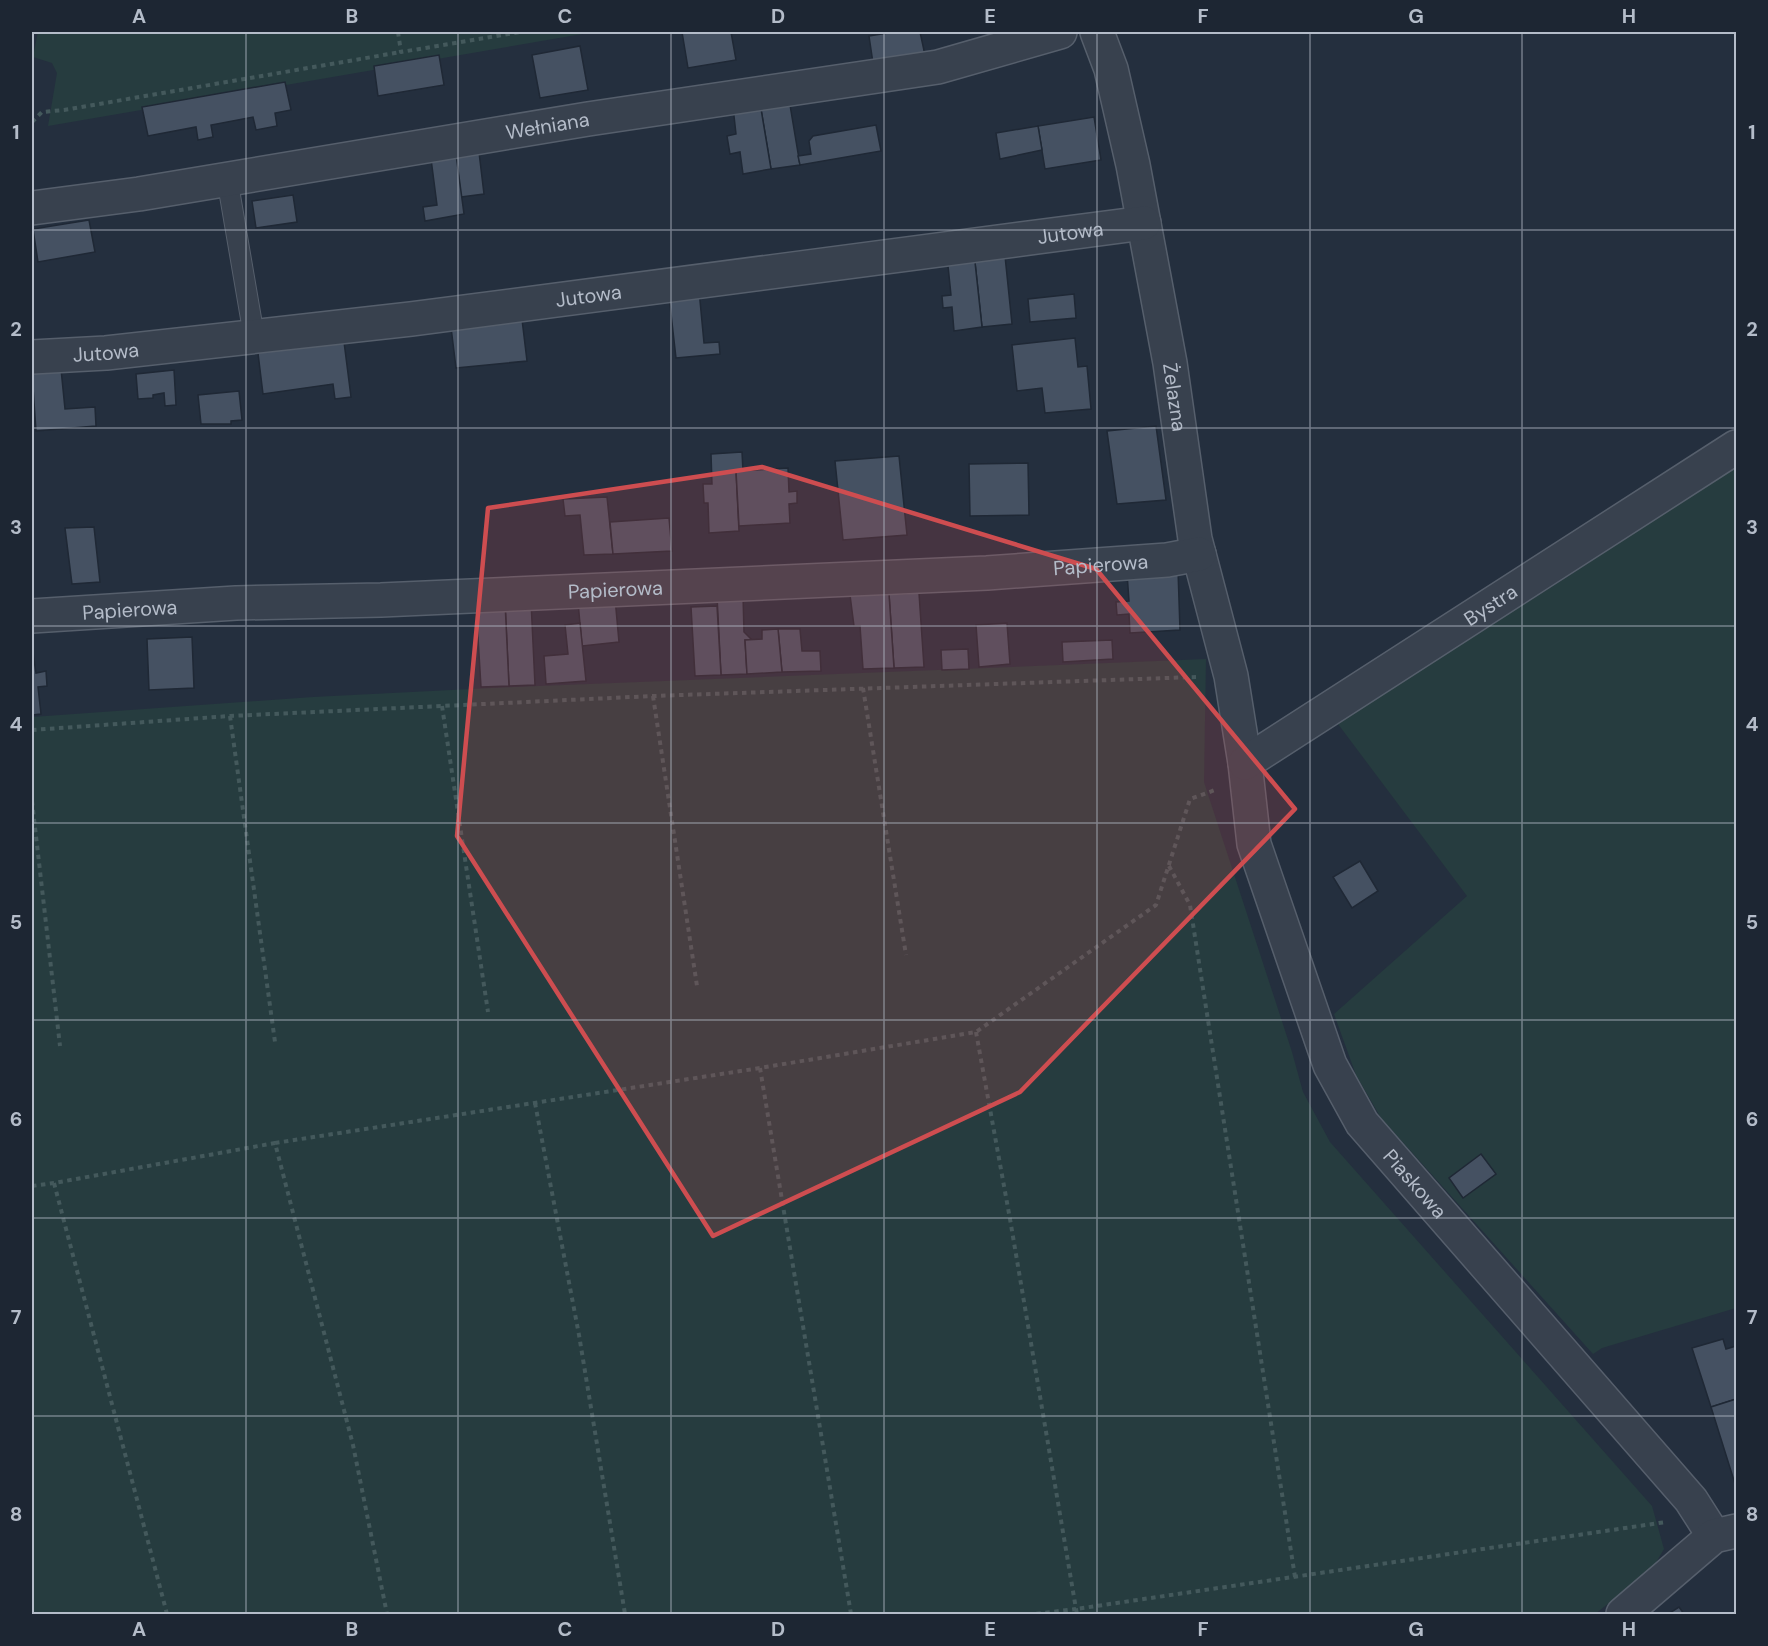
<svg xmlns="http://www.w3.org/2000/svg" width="1768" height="1646" font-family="'DM Sans',sans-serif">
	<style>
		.green { fill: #263c3f }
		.building { fill: #455162; stroke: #1f2835; stroke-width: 1.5 }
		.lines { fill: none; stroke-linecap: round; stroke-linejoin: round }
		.lane-casing { stroke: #565f6c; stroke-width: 22 }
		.street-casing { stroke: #565f6c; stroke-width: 36 }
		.path { stroke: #44595c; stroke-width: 4; stroke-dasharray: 4.5 4.5; stroke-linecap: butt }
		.lane { stroke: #38414e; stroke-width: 20 }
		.street { stroke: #38414e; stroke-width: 33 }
		.marked { fill: #ce4d50; fill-opacity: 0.2; stroke: #ce4d50; stroke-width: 4.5; stroke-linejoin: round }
		.grid { fill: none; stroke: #b4bcc9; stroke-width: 1.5; stroke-opacity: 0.55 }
		.labels { text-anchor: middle; stroke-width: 4.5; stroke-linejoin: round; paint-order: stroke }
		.street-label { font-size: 20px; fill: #b4bcc9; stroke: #1d2633 }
		.neatline { fill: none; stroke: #b4bcc9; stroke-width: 2 }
		.grid-label { font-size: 20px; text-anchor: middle; font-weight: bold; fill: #b4bcc9 }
	</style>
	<rect width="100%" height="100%" fill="#242f3e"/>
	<g class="green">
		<path d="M38,32H594L48,126L57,73L52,63L33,57Z"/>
		<path d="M1736,466V1308L1602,1348L1593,1354L1381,1118L1356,1075L1334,1014L1467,896L1335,720L1550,588Z"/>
		<path d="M1206,659L1204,782L1292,1052L1303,1092L1330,1142L1652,1506L1664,1549L1652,1569L1595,1614H32V717L313,697L491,688Z"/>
	</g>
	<g class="building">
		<path d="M682,32H731L736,60L688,68Z"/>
		<path d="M894,32H920L925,55L873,63L869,36Z"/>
		<path d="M580,46L588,90L540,98L532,55Z"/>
		<path d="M439,55L444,85L378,96L374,66Z"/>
		<path d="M285,82L291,110L275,113L277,126L256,130L253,117L211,125L213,137L198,140L196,127L148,136L142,107Z"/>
		<path d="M789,99L800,165L771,169L760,103Z"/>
		<path d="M760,103L771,169L743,174L740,152L730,154L727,136L736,134L733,107Z"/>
		<path d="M1094,117L1101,160L1045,169L1038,126Z"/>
		<path d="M876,125L881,151L800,165L798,156L811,154L809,141L813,136Z"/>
		<path d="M1038,126L1042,150L1000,159L996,133Z"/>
		<path d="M478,144L484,194L461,197L455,147Z"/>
		<path d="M455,147L464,214L425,221L423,207L437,205L430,151Z"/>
		<path d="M293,195L297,222L256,228L252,201Z"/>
		<path d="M89,220L95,252L38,262L33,229Z"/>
		<path d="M974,253L1005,256L1012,324L982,327Z"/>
		<path d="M974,253L982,327L954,331L952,307L943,308L942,296L951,295L947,256Z"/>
		<path d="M699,290L704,343L719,342L720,354L676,358L669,296Z"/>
		<path d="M1074,294L1076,318L1030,322L1028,299Z"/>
		<path d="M521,311L527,361L456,368L450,319Z"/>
		<path d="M343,334L351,397L335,399L333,384L263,394L257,345Z"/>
		<path d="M1075,338L1078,367L1087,366L1091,409L1045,413L1042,388L1017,391L1012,345Z"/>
		<path d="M61,369L65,409L95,407L96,426L36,431L32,373Z"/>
		<path d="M174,370L176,405L165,406L164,393L153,395V398L138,399L136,374Z"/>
		<path d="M239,391L242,420L231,421V424H201L198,395Z"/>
		<path d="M1156,426L1166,500L1117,504L1107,431Z"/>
		<path d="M742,452L743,471H736L739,531L709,533L708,503H704L703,484H712L711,454Z"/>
		<path d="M899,456L907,535L843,540L835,461Z"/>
		<path d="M1028,463L1029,515L970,516L969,464Z"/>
		<path d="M788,468L789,492L797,491V503L789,504L790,523L739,526L736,471Z"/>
		<path d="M607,497L613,554L584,555L580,515L565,516L563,499Z"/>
		<path d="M669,518L672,551L613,554L610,522Z"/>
		<path d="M94,527L100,582L72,584L65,528Z"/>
		<path d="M1178,570L1180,630L1130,633L1129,614L1117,615L1116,602L1129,601L1127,573Z"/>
		<path d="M919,593L924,667L894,668L889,594Z"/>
		<path d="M889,594L894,668L863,669L860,626H854L850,595Z"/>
		<path d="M743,595L744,632L752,640H745L747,674L721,675L717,596Z"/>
		<path d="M615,598L619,642L582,646L578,602Z"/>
		<path d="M531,601L535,685L509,686L505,602Z"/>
		<path d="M505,602L509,686L481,687L476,604Z"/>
		<path d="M717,606L721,675L695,676L691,607Z"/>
		<path d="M580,623L586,681L546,684L544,656L568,654L565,625Z"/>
		<path d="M1007,623L1010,664L979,667L976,625Z"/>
		<path d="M778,629H800L802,651H820L821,671L782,672Z"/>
		<path d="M778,629L782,672L747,674L745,640L762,639V630Z"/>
		<path d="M192,637L194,688L149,690L147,639Z"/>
		<path d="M1112,640L1113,659L1063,662L1062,642Z"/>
		<path d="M32,646L36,673L46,671L47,686L38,687L41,714L32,715Z"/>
		<path d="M968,649L969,669L942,670L941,650Z"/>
		<path d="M1360,861L1378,891L1352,908L1333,877Z"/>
		<path d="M1481,1154L1496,1174L1463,1198L1449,1178Z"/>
		<path d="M1723,1339L1726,1349L1736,1346V1399L1711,1407L1692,1348Z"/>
		<path d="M1736,1399V1487L1711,1407Z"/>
		<path d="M1679,1607L1684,1614H1668Z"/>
	</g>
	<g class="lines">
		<g class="lane-casing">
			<path id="lane" d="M227,178L254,336"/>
		</g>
		<g class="street-casing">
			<g id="street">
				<path id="s1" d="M1097,32L1111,69L1133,165L1170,363L1195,539L1231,676L1245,763L1254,844L1330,1065L1362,1123L1691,1500L1714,1536"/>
				<path id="s2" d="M32,208L139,194L588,119L938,67L1060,32"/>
				<path id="s3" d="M32,357L106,353L411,319L1144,223"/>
				<path id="s4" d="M32,616L236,603L381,600L987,573L1167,560L1199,554"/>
				<path id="s5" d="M1245,763L1736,447"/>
				<path d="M1623,1614L1714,1536L1736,1531"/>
			</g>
		</g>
		<g class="path">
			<path d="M398,32L401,52L521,32"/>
			<path d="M32,122L42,112L64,110L401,52"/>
			<path d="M863,688L906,955"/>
			<path d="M653,696L697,986"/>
			<path d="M442,706L488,1012"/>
			<path d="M230,716L275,1042"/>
			<path d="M32,730L230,716L653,696L1196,677"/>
			<path d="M32,801L60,1046"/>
			<path d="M1169,866L1190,905L1295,1577"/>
			<path d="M976,1032L1010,1219L1076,1609L1035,1614"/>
			<path d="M760,1068L851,1614"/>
			<path d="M535,1103L579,1335L625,1614"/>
			<path d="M275,1143L760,1068L976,1032L1156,905L1190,799L1215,790"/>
			<path d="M32,1186L54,1183"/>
			<path d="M167,1614L54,1183L275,1143L353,1445L387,1614"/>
			<path d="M1077,1614L1076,1609L1666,1522"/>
		</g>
		<use href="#lane" class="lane"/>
		<use href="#street" class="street"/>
	</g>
	<path class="marked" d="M762,467L1096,569L1295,809L1020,1092L713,1236L457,836L488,508Z"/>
	<path class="grid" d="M246,32V1614M458,32V1614M671,32V1614M884,32V1614M1097,32V1614M1310,32V1614M1522,32V1614M32,230H1736M32,428H1736M32,626H1736M32,823H1736M32,1020H1736M32,1218H1736M32,1416H1736"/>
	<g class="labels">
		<g class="street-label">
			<text dy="7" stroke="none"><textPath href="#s2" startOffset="522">Wełniana</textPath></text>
			<text dy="7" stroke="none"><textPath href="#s3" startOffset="1046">Jutowa</textPath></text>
			<text dy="7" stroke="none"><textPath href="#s3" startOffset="560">Jutowa</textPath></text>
			<text dy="7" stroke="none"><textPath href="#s3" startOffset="74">Jutowa</textPath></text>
			<text dy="7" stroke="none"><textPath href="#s1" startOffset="374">Żelazna</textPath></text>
			<text dy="7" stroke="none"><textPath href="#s4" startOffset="1070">Papierowa</textPath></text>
			<text dy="7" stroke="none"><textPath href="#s4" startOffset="584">Papierowa</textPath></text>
			<text dy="7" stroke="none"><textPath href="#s5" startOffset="292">Bystra</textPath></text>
			<text dy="7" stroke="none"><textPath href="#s4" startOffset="98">Papierowa</textPath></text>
			<text dy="7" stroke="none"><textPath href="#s1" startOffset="1209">Piaskowa</textPath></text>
		</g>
	</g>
	<rect width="1768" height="1646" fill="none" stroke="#1d2633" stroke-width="66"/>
	<rect x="33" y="33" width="1702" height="1580" class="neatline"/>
	<g class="grid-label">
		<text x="139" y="23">A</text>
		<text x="352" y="23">B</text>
		<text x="565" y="23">C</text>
		<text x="778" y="23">D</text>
		<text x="990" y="23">E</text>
		<text x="1203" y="23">F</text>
		<text x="1416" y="23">G</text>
		<text x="1629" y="23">H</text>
		<text x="16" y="139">1</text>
		<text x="1752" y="139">1</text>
		<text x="16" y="336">2</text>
		<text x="1752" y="336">2</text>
		<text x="16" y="534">3</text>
		<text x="1752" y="534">3</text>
		<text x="16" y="731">4</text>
		<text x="1752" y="731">4</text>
		<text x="16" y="929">5</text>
		<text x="1752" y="929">5</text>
		<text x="16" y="1126">6</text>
		<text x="1752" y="1126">6</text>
		<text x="16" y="1324">7</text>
		<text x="1752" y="1324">7</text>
		<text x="16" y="1521">8</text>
		<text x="1752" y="1521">8</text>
		<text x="139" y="1636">A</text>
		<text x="352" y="1636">B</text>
		<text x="565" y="1636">C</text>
		<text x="778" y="1636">D</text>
		<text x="990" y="1636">E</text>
		<text x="1203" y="1636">F</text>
		<text x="1416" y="1636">G</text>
		<text x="1629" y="1636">H</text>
	</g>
</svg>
